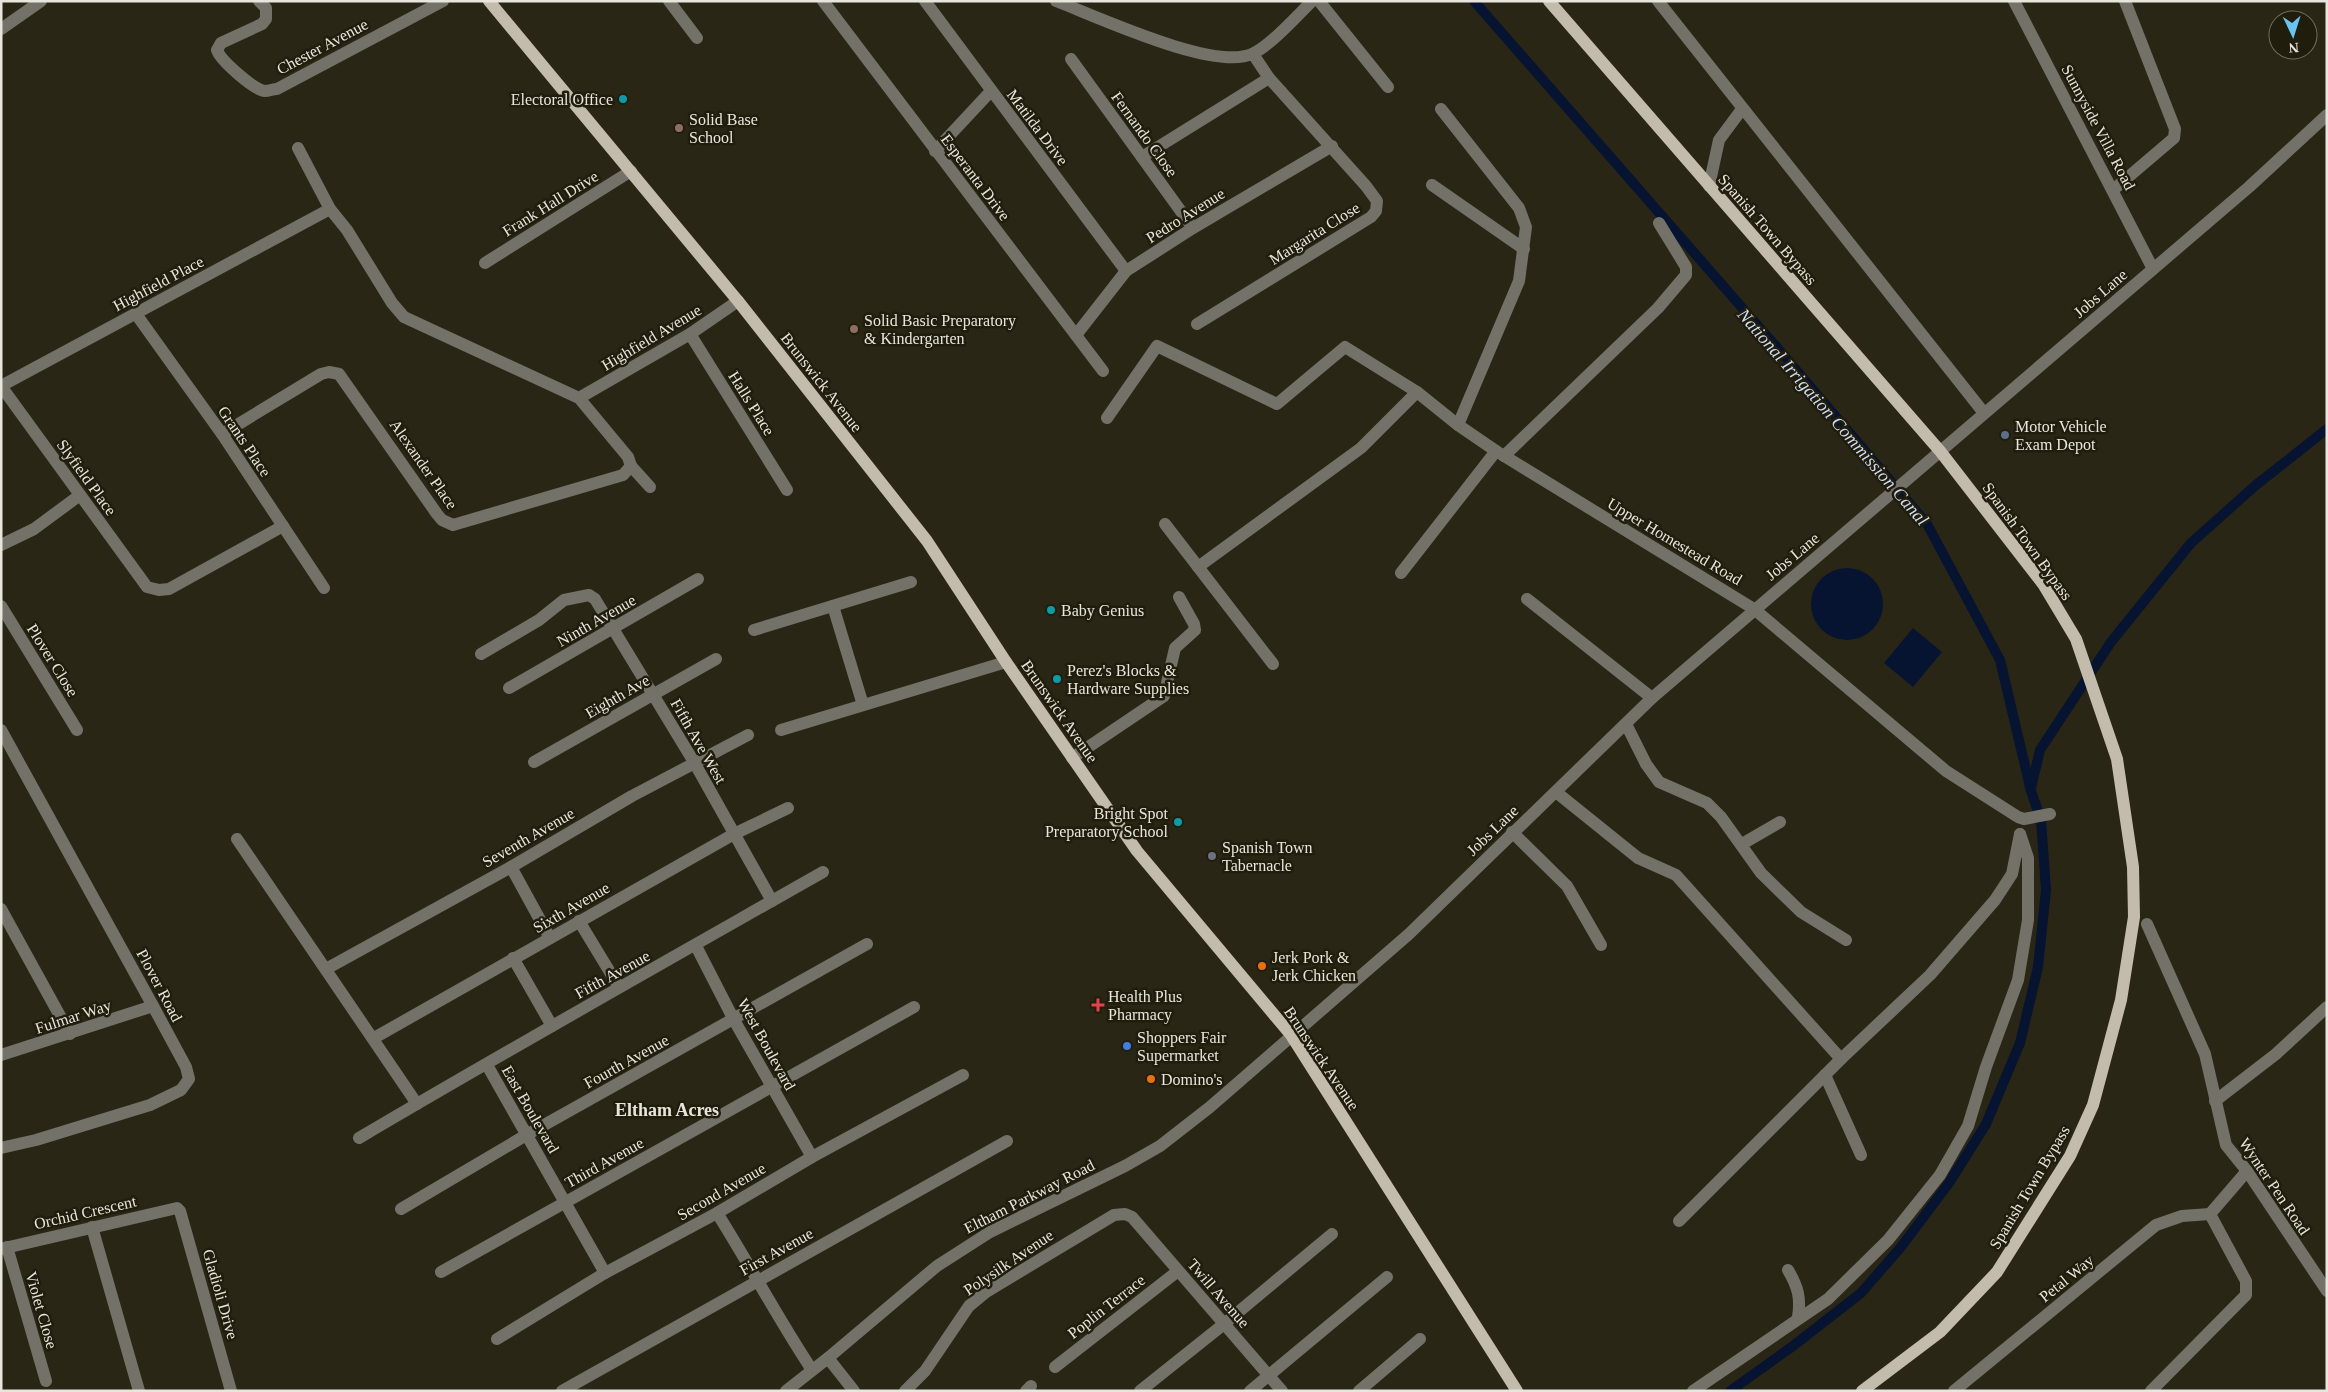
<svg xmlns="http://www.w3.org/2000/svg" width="2328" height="1392" font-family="Georgia,serif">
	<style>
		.water { fill: #061431 }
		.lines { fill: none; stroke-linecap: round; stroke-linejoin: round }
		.canal { stroke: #061431; stroke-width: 10 }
		.minor { stroke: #747169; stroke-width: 12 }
		.major { stroke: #c3bcac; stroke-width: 12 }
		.culture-dot { fill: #0f9aa8; stroke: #211d0d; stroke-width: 2 }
		.education-dot { fill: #8d6e63; stroke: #211d0d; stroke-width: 2 }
		.service-dot { fill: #5c6f8a; stroke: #211d0d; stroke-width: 2 }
		.worship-dot { fill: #6b7280; stroke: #211d0d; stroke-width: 2 }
		.food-dot { fill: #e8710a; stroke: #211d0d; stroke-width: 2 }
		.health-dot { fill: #e0444e; stroke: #211d0d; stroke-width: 2 }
		.shop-dot { fill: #3f7fe0; stroke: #211d0d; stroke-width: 2 }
		.labels { text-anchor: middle; stroke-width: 5; stroke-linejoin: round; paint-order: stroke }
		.street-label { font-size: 16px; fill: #e8e6dc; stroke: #211d0d }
		.poi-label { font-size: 16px; fill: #e8e6dc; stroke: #211d0d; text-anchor: start }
		.water-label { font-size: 18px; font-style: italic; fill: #cedbf4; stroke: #211d0d }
		.neighbourhood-label { font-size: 18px; font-weight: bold; fill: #e8e6dc; stroke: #211d0d }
	</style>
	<rect width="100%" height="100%" fill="#2a2616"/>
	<g class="water">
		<circle cx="1847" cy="604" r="36"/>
		<path d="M1913,628L1942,652L1913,687L1884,663Z"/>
	</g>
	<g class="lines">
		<g class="canal">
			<path d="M1474,1L1780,351L1927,524L2000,660L2031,791L2041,820L2046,890L2038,967L2020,1043L1986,1124L1949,1183L1901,1247L1861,1293L1793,1346L1730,1391"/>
			<path d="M2031,788L2040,750L2111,642L2191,543L2256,485L2327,429"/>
		</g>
		<g class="minor">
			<path d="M259,1L266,8V19L262,24L221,43L217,50C220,60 254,90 265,91C269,91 273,89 277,89L443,1"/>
			<path d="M669,1L697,38"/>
			<path d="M823,1L1103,371"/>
			<path d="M925,1L1126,271"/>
			<path d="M1056,1C1098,17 1213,71 1252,54C1270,46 1297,16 1312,1"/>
			<path d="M1319,1L1388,87"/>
			<path d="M1658,1L1984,413"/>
			<path d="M2014,1L2153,269"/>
			<path d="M1,29L41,1"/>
			<path d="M1071,59L1193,228"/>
			<path d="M1441,109L1519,208L1526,227L1519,281L1458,425"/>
			<path d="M298,148L330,209L347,230L392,303L404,317L579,398L628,457L631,466L650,487"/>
			<path d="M935,151L991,91"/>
			<path d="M1142,157L1269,78"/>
			<path d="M1432,185L1524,249"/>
			<path d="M1709,186L1719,140L1742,109"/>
			<path d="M2113,190L2174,138L2175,129L2125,1"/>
			<path d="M485,263L631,171"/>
			<path d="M136,314L222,434L324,588"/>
			<path d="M1197,324L1371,217L1376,211L1377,201L1366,186L1269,78L1253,54"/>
			<path d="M690,334L787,490"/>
			<path d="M1076,335L1126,271L1193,228L1332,146"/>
			<path d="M1,386L147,587L159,590L169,589L283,526"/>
			<path d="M1,386L330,209"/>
			<path d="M579,398L690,334L738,301"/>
			<path d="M1107,418L1157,346L1277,404L1345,347L1417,392L1458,425L1496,451L1754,609L1946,771L2018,817L2024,819L2050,814"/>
			<path d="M222,434L321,374L329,372L339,374L437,514L442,520L453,525L623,475L631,466"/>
			<path d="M1504,456L1658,308L1686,275V267L1659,223"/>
			<path d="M1165,524L1273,664"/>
			<path d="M1,545L34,529L80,495"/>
			<path d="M1198,567L1361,448L1417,392"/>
			<path d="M1401,573L1496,451"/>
			<path d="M1527,599L1652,698"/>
			<path d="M1,606L77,730"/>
			<path d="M833,606L863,705"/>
			<path d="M754,630L911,582"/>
			<path d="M481,654L539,620L564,600L589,595L595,599L694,762L772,901"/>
			<path d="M509,688L698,579"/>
			<path d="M1626,724L1646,764L1659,782L1707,803L1721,817L1761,873L1801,912L1846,940"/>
			<path d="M1,730L153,1006L186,1067L189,1079L181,1090L150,1105L36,1140L1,1148"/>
			<path d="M781,730L1006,662"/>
			<path d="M1072,758L1164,696L1175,648L1195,630L1194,624L1179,597"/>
			<path d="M534,762L716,659"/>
			<path d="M1556,792L1638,858L1676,875L1841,1059"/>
			<path d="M1512,832L1567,886L1601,945"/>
			<path d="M237,839L417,1104"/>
			<path d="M1742,844L1780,822"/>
			<path d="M511,867L550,938"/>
			<path d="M1,909L70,1034"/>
			<path d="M579,921L619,987"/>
			<path d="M2147,924L2205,1054L2226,1145L2247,1171L2327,1291"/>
			<path d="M696,946L734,1020L812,1157"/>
			<path d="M513,958L552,1026"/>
			<path d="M326,969L511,867L632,796L748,735"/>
			<path d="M374,1038L734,834L788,808"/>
			<path d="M1,1055L153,1006"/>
			<path d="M487,1065L605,1273"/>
			<path d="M1825,1075L1861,1155"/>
			<path d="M2215,1101L2276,1054L2327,1007"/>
			<path d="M359,1138C513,1047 668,960 823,872"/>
			<path d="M401,1209L528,1134L867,944"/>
			<path d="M717,1213C750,1265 778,1319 812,1370"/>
			<path d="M1679,1221L1841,1059L1930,975L1995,900L2012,874L2020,834"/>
			<path d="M92,1227L139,1391"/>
			<path d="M7,1247L46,1381"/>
			<path d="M1,1249L177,1208L180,1211L231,1391"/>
			<path d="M1788,1270C1798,1287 1801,1298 1798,1317"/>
			<path d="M441,1272L914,1007"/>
			<path d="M497,1339L605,1273L717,1213L812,1157L963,1075"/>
			<path d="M828,1358L854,1391"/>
			<path d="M1055,1367L1178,1271"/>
			<path d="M562,1391L1007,1141"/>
			<path d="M786,1391L828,1358L937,1266L990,1232L1125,1166L1160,1146L1210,1107L1409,934L1652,698L2249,187L2327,115"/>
			<path d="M905,1391L925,1371L969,1306L986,1292L1114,1215L1125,1214L1132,1217L1282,1391"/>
			<path d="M1026,1391L1031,1386"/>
			<path d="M1140,1391L1224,1324L1332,1234"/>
			<path d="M1250,1391L1387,1277"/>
			<path d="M1359,1391L1420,1339"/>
			<path d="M1693,1391L1828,1299L1888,1240L1940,1175L1968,1126L1986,1067L2018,980L2028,920V858L2020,834"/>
			<path d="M1954,1391L2156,1225L2182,1216L2210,1214"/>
			<path d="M2151,1391L2246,1295V1281L2210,1214L2247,1171"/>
		</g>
		<g class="major">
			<path d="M489,1L738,301L927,541L1006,662L1137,851L1291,1035L1517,1391"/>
			<path d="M1549,1L1940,451L2043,584L2076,639L2117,759L2133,867L2134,917L2121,1000L2093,1105L2070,1156L1997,1272L1940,1332L1862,1391"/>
		</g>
	</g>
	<g class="culture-dot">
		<circle cx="623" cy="99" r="5"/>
		<circle cx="1051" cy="610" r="5"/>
		<circle cx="1057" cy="679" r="5"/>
		<circle cx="1178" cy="822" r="5"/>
	</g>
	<g class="education-dot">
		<circle cx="679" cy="128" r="5"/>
		<circle cx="854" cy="329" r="5"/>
	</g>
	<circle class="service-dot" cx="2005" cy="435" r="5"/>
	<circle class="worship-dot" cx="1212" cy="856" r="5"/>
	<g class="food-dot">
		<circle cx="1262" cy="966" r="5"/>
		<circle cx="1151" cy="1079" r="5"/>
	</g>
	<path class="health-dot" d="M1095.5 997.5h5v5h5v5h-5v5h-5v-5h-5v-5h5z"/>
	<circle class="shop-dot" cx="1127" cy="1046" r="5"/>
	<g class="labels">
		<g class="street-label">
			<text transform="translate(322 46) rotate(-28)" y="6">Chester Avenue</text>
			<text transform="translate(1038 127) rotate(53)" y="6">Matilda Drive</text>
			<text transform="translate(2099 127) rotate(62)" y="6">Sunnyside Villa Road</text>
			<text transform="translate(1145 134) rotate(54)" y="6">Fernando Close</text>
			<text transform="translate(976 177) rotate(53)" y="6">Esperanta Drive</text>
			<text transform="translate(550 203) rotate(-32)" y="6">Frank Hall Drive</text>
			<text transform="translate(1185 215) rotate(-32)" y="6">Pedro Avenue</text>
			<text transform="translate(1768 229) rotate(49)" y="6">Spanish Town Bypass</text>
			<text transform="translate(1314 233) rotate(-32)" y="6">Margarita Close</text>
			<text transform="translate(158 283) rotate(-28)" y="6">Highfield Place</text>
			<text transform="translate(2100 293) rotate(-41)" y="6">Jobs Lane</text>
			<text transform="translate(651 337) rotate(-31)" y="6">Highfield Avenue</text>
			<text transform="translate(822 382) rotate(52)" y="6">Brunswick Avenue</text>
			<text transform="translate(752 403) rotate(58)" y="6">Halls Place</text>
			<text transform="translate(245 441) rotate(56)" y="6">Grants Place</text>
			<text transform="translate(424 464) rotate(55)" y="6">Alexander Place</text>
			<text transform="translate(87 477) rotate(54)" y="6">Slyfield Place</text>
			<text transform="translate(1675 541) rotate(31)" y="6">Upper Homestead Road</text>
			<text transform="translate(2028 541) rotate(54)" y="6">Spanish Town Bypass</text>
			<text transform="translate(1792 556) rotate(-40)" y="6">Jobs Lane</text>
			<text transform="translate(596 620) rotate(-30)" y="6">Ninth Avenue</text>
			<text transform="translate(53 660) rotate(58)" y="6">Plover Close</text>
			<text transform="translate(617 696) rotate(-30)" y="6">Eighth Ave</text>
			<text transform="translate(1060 711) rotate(55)" y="6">Brunswick Avenue</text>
			<text transform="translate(699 741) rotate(60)" y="6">Fifth Ave West</text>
			<text transform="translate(1492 830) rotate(-44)" y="6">Jobs Lane</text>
			<text transform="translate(528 837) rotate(-30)" y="6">Seventh Avenue</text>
			<text transform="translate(571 907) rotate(-30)" y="6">Sixth Avenue</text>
			<text transform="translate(612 974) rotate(-29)" y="6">Fifth Avenue</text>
			<text transform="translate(160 985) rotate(62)" y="6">Plover Road</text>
			<text transform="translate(73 1016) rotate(-18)" y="6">Fulmar Way</text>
			<text transform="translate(767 1044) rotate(61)" y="6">West Boulevard</text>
			<text transform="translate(1322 1058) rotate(56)" y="6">Brunswick Avenue</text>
			<text transform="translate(626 1061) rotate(-29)" y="6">Fourth Avenue</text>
			<text transform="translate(531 1109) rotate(60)" y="6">East Boulevard</text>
			<text transform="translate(604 1162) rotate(-29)" y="6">Third Avenue</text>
			<text transform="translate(2275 1186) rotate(56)" y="6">Wynter Pen Road</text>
			<text transform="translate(2029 1187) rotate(-59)" y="6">Spanish Town Bypass</text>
			<text transform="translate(721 1191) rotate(-30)" y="6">Second Avenue</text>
			<text transform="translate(1029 1196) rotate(-27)" y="6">Eltham Parkway Road</text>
			<text transform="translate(85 1212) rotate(-13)" y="6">Orchid Crescent</text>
			<text transform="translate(776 1251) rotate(-29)" y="6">First Avenue</text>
			<text transform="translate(1008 1262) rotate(-34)" y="6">Polysilk Avenue</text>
			<text transform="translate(2066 1278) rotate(-39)" y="6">Petal Way</text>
			<text transform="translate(1219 1293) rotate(49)" y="6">Twill Avenue</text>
			<text transform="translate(221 1294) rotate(74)" y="6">Gladioli Drive</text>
			<text transform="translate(1106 1306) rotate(-38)" y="6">Poplin Terrace</text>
			<text transform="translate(42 1310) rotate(74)" y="6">Violet Close</text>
		</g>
		<g class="poi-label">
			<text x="613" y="105" text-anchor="end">Electoral Office</text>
			<text x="689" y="125">Solid Base<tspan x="689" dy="18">School</tspan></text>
			<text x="864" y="326">Solid Basic Preparatory<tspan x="864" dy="18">&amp; Kindergarten</tspan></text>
			<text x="2015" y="432">Motor Vehicle<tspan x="2015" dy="18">Exam Depot</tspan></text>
			<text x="1061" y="616">Baby Genius</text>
			<text x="1067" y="676">Perez's Blocks &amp;<tspan x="1067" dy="18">Hardware Supplies</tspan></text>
			<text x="1168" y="819" text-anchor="end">Bright Spot<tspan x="1168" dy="18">Preparatory School</tspan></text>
			<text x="1222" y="853">Spanish Town<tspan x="1222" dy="18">Tabernacle</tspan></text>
			<text x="1272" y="963">Jerk Pork &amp;<tspan x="1272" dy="18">Jerk Chicken</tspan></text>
			<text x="1108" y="1002">Health Plus<tspan x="1108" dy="18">Pharmacy</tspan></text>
			<text x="1137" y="1043">Shoppers Fair<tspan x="1137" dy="18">Supermarket</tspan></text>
			<text x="1161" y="1085">Domino's</text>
		</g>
		<g class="water-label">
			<text transform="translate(1833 417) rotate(49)" y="6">National Irrigation Commission Canal</text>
		</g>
		<g class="neighbourhood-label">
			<text x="667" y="1116">Eltham Acres</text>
		</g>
	</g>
	<rect width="2328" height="1392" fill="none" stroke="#e8e6dc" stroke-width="5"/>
	<g transform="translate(2293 35) rotate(176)"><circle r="24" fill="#211d0d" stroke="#716d60"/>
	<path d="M0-4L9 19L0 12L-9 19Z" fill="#68c4f0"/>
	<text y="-8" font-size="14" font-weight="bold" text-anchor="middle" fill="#e8e6dc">N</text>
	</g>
</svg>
